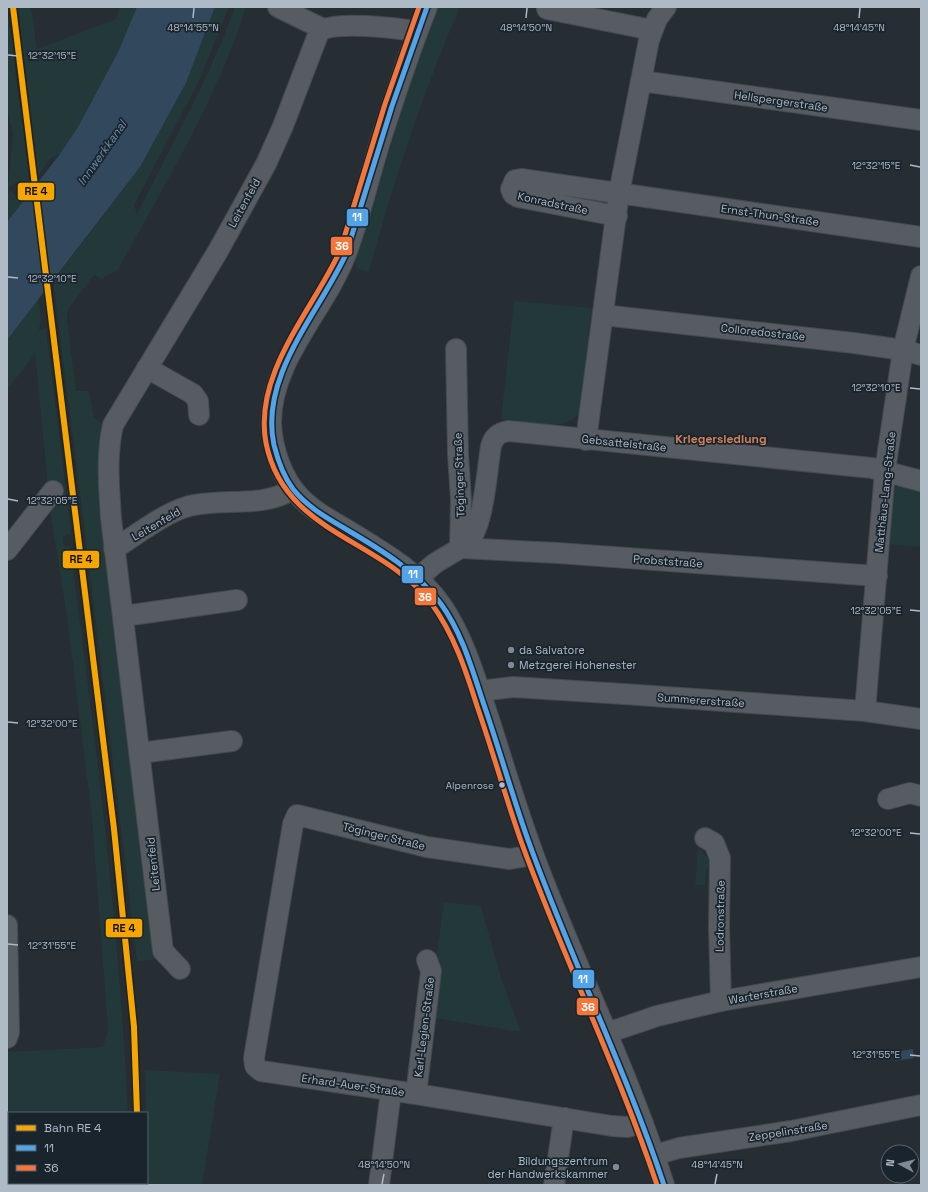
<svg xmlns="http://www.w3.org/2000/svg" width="928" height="1192" font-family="'Space Grotesk',sans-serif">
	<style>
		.green { fill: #233839 }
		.water { fill: #32485d }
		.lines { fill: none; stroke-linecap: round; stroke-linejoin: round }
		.minor-casing { stroke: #44494e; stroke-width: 22 }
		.minor { stroke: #565c62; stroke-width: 20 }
		.bus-1-casing { stroke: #19242d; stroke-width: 8 }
		.bus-2-casing { stroke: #19242d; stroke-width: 8 }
		.bus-1 { stroke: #53a3e8; stroke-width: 5 }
		.bus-2 { stroke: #f5763a; stroke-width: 5 }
		.rail-1-casing { stroke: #19242d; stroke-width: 9 }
		.rail-1 { stroke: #f7a600; stroke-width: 6 }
		.ticks { fill: none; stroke: #aebac6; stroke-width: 1.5 }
		.poi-dot { fill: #7e8993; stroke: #19242d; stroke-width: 1.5 }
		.bus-dot { fill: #aebac6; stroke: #19242d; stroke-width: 1.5 }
		.labels { text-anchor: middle; stroke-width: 3.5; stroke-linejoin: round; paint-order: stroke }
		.bus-label { font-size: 10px; fill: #aebac6; stroke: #19242d; text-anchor: end }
		.street-label { font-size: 11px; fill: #aebac6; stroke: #19242d }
		.poi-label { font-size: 11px; fill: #aebac6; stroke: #19242d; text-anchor: start }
		.water-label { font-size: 12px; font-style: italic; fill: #6e8eaa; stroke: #19242d }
		.neighbourhood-label { font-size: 12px; font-weight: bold; fill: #d58159; stroke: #19242d }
		.ticks-label { font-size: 10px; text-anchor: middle; fill: #aebac6; stroke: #19242d; stroke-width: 3.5; stroke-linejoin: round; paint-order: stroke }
		.line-badge { stroke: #19242d; stroke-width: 1.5 }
		.badge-label { font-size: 11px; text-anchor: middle; font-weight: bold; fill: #fff }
		.pale-badge-label { font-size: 11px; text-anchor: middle; font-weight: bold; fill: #111 }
	</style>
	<rect width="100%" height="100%" fill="#262d33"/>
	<g class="green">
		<path d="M7 7 30 185 28 186 18 181 8 188 13 133 7 109Z"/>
		<path d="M18 7H31L37 49 116 19 120 7H137L118 52 78 127 60 154 51 158 38 176Z"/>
		<path d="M215 7H229L200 79 134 205 137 214 197 96 223 39 235 7H246C217 100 164 185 118 270L101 279 94 275 68 309 67 320 76 391H89L94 418 104 425 155 959 137 962 88 557 53 281 140 167 186 83Z"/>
		<path d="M437 7H460C423 92 393 183 369 272L357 269 354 259 361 245 413 73Z"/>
		<path d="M11 190 21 204 7 222V195Z"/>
		<path d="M38 299 41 319 39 330 46 328 71 533 63 537 64 546H70C95 734 119 923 128 1113H9V1183H130V1185H7V1052L103 1047 108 1029 92 818 67 617 51 516 35 354 7 390V340Z"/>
		<path d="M514 301 592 308 579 413C562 435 525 421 501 419Z"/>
		<path d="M900 485 921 489V547L886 544 892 495 894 488Z"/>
		<path d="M698 848 715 865V867H707L705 885H695Z"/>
		<path d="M444 902 481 906 501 978 521 1032 428 1017Z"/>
		<path d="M145 1070 220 1074 202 1185H148Z"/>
	</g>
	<g class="water">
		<path d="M137 7H215L186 83 140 167 7 340V222L60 154 78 127 118 52Z"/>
		<path d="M913 1049 914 1058 895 1061 894 1052Z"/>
	</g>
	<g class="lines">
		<defs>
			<g id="minor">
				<path d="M278 7 323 29"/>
				<path d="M427 7C410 50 395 95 381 139 369 177 360 217 346 254 324 311 271 360 271 423 272 448 282 479 300 497 313 511 332 521 349 531 383 552 419 572 442 606 463 637 474 674 486 710 502 759 516 808 534 856 575 967 629 1072 664 1185"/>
				<path d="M547 9 652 30"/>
				<path d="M641 81 921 120"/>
				<path d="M617 216 518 197 513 194 511 189 515 180 521 179 921 237"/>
				<path d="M603 315 854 343 903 350 921 355"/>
				<path d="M456 349 458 454 461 500 460 548"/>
				<path d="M147 368 193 394 198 401 199 415"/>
				<path d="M586 440 619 193 649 40 657 19 666 7"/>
				<path d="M460 548 558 553 877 576"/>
				<path d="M114 549C135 536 163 514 186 507 220 497 263 509 293 489"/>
				<path d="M7 550 53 491"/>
				<path d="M419 580C432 560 450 557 467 543 484 529 487 468 491 446 494 436 499 433 508 431L872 468 921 481"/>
				<path d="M124 616 237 600"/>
				<path d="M480 691 513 687 624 694 865 711 921 719"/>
				<path d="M865 711 885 471 903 350 921 276"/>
				<path d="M140 753 232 741"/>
				<path d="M888 799 910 793 921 796"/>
				<path d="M705 838 714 843 720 858 719 927 721 1001"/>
				<path d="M533 855 510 859 427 847 297 815 293 824 254 1058 255 1066 261 1071 416 1094 612 1126 627 1127 643 1123"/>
				<path d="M7 925 9 1032 7 1038"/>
				<path d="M180 969 163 951 111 518C109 487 106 456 113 425L218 251 266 164 283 126 319 32C332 20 399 28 417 32"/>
				<path d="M607 1033 657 1016 721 1001 921 967"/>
				<path d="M416 1094 431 971 427 960"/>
				<path d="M655 1155 679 1148 791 1131 921 1105"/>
				<path d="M379 1185 391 1091"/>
				<path d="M554 1185 564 1118"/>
			</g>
		</defs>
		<use href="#minor" class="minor-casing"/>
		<use href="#minor" class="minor"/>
		<defs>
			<path id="bus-1" d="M427 7 392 106 346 254C319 313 259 376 274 445 278 461 284 477 293 489 308 508 329 519 349 531 383 551 417 572 441 604 462 633 472 669 483 702 499 748 512 795 528 840 570 957 625 1068 664 1185"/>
			<path id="bus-2" d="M419 7 385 104 340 251C312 311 253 374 266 443 284 534 381 538 431 603 454 634 466 671 477 706 493 752 506 799 522 844 564 959 618 1069 657 1185"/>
		</defs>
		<use href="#bus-1" class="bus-1-casing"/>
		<use href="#bus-2" class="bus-2-casing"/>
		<use href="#bus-1" class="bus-1"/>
		<use href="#bus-2" class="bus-2"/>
		<defs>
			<path id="rail-1" d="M13 7 114 829 134 1027 137 1113"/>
		</defs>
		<use href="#rail-1" class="rail-1-casing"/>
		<use href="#rail-1" class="rail-1"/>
	</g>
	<path class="ticks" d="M193 18 194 8M526 18 527 8M859 18 860 8M8 55 18 56M910 165 920 167M8 277 18 278M910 388 920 389M8 499 18 501M910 610 920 611M8 722 18 723M910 833 920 834M8 944 18 945M910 1055 920 1056M382 1184 384 1174M715 1184 717 1174"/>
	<g class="poi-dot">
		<circle cx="511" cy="650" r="4"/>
		<circle cx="511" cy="665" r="4"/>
		<circle cx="616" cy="1167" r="4"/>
	</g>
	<circle class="bus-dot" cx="502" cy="785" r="3.5"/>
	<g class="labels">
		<g class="bus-label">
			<text x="494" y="789">Alpenrose</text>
		</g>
		<g class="street-label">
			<text transform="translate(781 101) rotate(8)" y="4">Hellspergerstraße</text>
			<text transform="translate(244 203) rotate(-61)" y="4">Leitenfeld</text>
			<text transform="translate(553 203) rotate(12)" y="4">Konradstraße</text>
			<text transform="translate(770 215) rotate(8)" y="4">Ernst-Thun-Straße</text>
			<text transform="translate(763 332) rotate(6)" y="4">Colloredostraße</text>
			<text transform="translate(624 443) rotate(6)" y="4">Gebsattelstraße</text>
			<text transform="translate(459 475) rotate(-92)" y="4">Töginger Straße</text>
			<text transform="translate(885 492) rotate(-84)" y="4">Matthäus-Lang-Straße</text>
			<text transform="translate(156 524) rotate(-30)" y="4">Leitenfeld</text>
			<text transform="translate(668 561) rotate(4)" y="4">Probststraße</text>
			<text transform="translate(701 700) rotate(4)" y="4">Summererstraße</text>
			<text transform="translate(384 836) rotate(14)" y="4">Töginger Straße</text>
			<text transform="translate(153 864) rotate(-96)" y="4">Leitenfeld</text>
			<text transform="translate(720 916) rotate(-89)" y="4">Lodronstraße</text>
			<text transform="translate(763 994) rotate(-10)" y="4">Warterstraße</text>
			<text transform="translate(424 1027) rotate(-83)" y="4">Karl-Legien-Straße</text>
			<text transform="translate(353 1085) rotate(8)" y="4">Erhard-Auer-Straße</text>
			<text transform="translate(788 1131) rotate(-9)" y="4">Zeppelinstraße</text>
		</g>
		<g class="poi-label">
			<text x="519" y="654">da Salvatore</text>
			<text x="519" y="669">Metzgerei Hohenester</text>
			<text x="608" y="1165" text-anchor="end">Bildungszentrum<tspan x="608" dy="13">der Handwerkskammer</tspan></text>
		</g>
		<g class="water-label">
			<text transform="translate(102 153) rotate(-55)" y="4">Innwerkkanal</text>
		</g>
		<g class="neighbourhood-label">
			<text x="721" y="443">Kriegersiedlung</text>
		</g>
	</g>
	<g class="ticks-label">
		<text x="193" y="31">48°14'55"N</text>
		<text x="526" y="31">48°14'50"N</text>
		<text x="859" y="31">48°14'45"N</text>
		<text x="52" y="59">12°32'15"E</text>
		<text x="876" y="169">12°32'15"E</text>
		<text x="52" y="282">12°32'10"E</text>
		<text x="876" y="391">12°32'10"E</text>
		<text x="52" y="504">12°32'05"E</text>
		<text x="876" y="614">12°32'05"E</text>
		<text x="52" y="727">12°32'00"E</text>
		<text x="876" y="836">12°32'00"E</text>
		<text x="52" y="949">12°31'55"E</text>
		<text x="876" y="1058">12°31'55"E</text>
		<text x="384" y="1168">48°14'50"N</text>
		<text x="717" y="1168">48°14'45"N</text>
	</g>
	<g class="line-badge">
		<rect x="17" y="182" width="38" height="19" rx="4" fill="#f7a600"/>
		<rect x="346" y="208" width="23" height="19" rx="4" fill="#53a3e8"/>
		<rect x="330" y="236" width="23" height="20" rx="4" fill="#f5763a"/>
		<rect x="62" y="550" width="38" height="19" rx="4" fill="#f7a600"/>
		<rect x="401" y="565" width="23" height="19" rx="4" fill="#53a3e8"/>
		<rect x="414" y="587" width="23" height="19" rx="4" fill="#f5763a"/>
		<rect x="105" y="918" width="38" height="20" rx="4" fill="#f7a600"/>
		<rect x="572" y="969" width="23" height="20" rx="4" fill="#53a3e8"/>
		<rect x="576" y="997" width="23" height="19" rx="4" fill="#f5763a"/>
	</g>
	<g class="badge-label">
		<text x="357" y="221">11</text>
		<text x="342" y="250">36</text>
		<text x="413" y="578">11</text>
		<text x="425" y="601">36</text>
		<text x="583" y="983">11</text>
		<text x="588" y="1011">36</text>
	</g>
	<g class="pale-badge-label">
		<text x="36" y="195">RE 4</text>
		<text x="81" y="563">RE 4</text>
		<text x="124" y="932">RE 4</text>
	</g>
	<rect width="928" height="1192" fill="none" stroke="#aebac6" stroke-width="16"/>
	<rect x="8" y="1112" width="140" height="72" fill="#19242d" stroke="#55606a"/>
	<rect x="16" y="1125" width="20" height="6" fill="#f7a600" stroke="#55606a"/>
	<text x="44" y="1132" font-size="12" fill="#aebac6">Bahn RE 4</text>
	<rect x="16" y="1145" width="20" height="6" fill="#53a3e8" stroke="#55606a"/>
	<text x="44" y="1152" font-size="12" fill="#aebac6">11</text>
	<rect x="16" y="1165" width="20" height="6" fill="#f5763a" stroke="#55606a"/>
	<text x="44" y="1172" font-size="12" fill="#aebac6">36</text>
	<g transform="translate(900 1164) rotate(277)"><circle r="19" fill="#19242d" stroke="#55606a"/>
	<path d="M0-3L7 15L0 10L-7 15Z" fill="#7e8993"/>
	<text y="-6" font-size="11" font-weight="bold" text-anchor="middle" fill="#aebac6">N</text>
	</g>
</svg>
